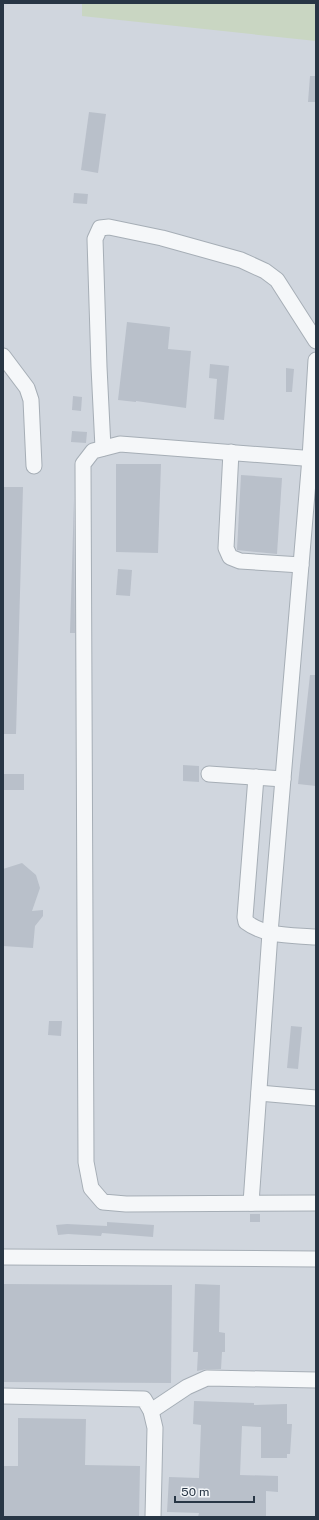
<svg xmlns="http://www.w3.org/2000/svg" width="319" height="1520" font-family="'Public Sans',sans-serif">
	<style>
		.built { fill: #d0d6de }
		.green { fill: #c9d6c2 }
		.building { fill: #b9c0ca }
		.lines { fill: none; stroke-linecap: round; stroke-linejoin: round }
		.minor-casing { stroke: #a6aeb6; stroke-width: 17 }
		.minor { stroke: #f5f7f9; stroke-width: 15 }
	</style>
	<rect width="100%" height="100%" fill="#e2e7eb"/>
	<rect class="built" x="3" y="3" width="313" height="1514"/>
	<path class="green" d="M82 3H316V41L82 16Z"/>
	<g class="building">
		<path d="M310 76H316V102H308Z"/>
		<path d="M89 112 106 114 98 173 81 170Z"/>
		<path d="M74 193 88 194 87 204 73 203Z"/>
		<path d="M127 322 170 327 168 349 191 351 186 408 136 401V402L118 400Z"/>
		<path d="M210 364 229 366 224 420 214 419 217 379 209 378Z"/>
		<path d="M286 368 294 369 292 392H286Z"/>
		<path d="M73 396 82 397 81 411 72 410Z"/>
		<path d="M72 431 87 432 86 443 71 442Z"/>
		<path d="M116 464H161L158 553 116 552Z"/>
		<path d="M241 475 282 478 277 554 237 550Z"/>
		<path d="M3 487H23L16 734H3Z"/>
		<path d="M74 499 75 633H70Z"/>
		<path d="M118 569 132 570 130 596 116 595Z"/>
		<path d="M310 675H316V786L298 784Z"/>
		<path d="M183 765 199 766V782L183 781Z"/>
		<rect x="3" y="774" width="21" height="16"/>
		<path d="M22 863 36 875 40 888 32 911 43 910V916L35 926 33 948 3 946V869Z"/>
		<path d="M49 1021H62L61 1036 48 1035Z"/>
		<path d="M291 1026 302 1027 298 1069 287 1068Z"/>
		<rect x="250" y="1214" width="10" height="8"/>
		<path d="M107 1222 154 1225 153 1237 102 1233 101 1236 68 1234 58 1235 56 1225 67 1224 107 1226Z"/>
		<path d="M3 1284 172 1285 171 1383 3 1382Z"/>
		<path d="M195 1284 220 1285 219 1332 225 1333V1352H222L221 1369H207L197 1371 198 1352H193Z"/>
		<path d="M194 1401 254 1403V1405L287 1404V1424H292L290 1454H287V1458H261V1427L242 1426 240 1475 278 1476V1492L266 1491V1517H198L199 1513 167 1512 169 1477 199 1478 201 1425 193 1424Z"/>
		<path d="M18 1418 86 1419 85 1465 140 1466 139 1517H3V1466H18Z"/>
	</g>
	<g class="lines">
		<defs>
			<g id="minor">
				<path d="M3 356 27 388 31 400 34 466"/>
				<path d="M103 448 99 367 95 239 100 228 109 227 162 238 241 260 265 271 277 280 316 341"/>
				<path d="M231 452 226 548 230 557 240 561 301 565"/>
				<path d="M316 459 120 444 93 451 83 464 86 1162 91 1188 103 1202 126 1204 316 1203"/>
				<path d="M209 774 283 779"/>
				<path d="M256 777 245 917 246 922C266 937 292 935 316 937"/>
				<path d="M259 1093 316 1098"/>
				<path d="M251 1203 270 933 310 458 316 360"/>
				<path d="M3 1257 316 1259"/>
				<path d="M3 1396 144 1399 151 1411 155 1428 153 1517"/>
				<path d="M151 1411 187 1387 207 1378 316 1380"/>
			</g>
		</defs>
		<use href="#minor" class="minor-casing"/>
		<use href="#minor" class="minor"/>
	</g>
	<rect width="319" height="1520" fill="none" stroke="#283645" stroke-width="8"/>
	<path d="M175 1496v6h79v-6" fill="none" stroke="#283645" stroke-width="2"/>
	<text x="181" y="1496" font-size="12" fill="#283645" stroke="#f2f5f8" stroke-width="3" paint-order="stroke">50 m</text>
</svg>
